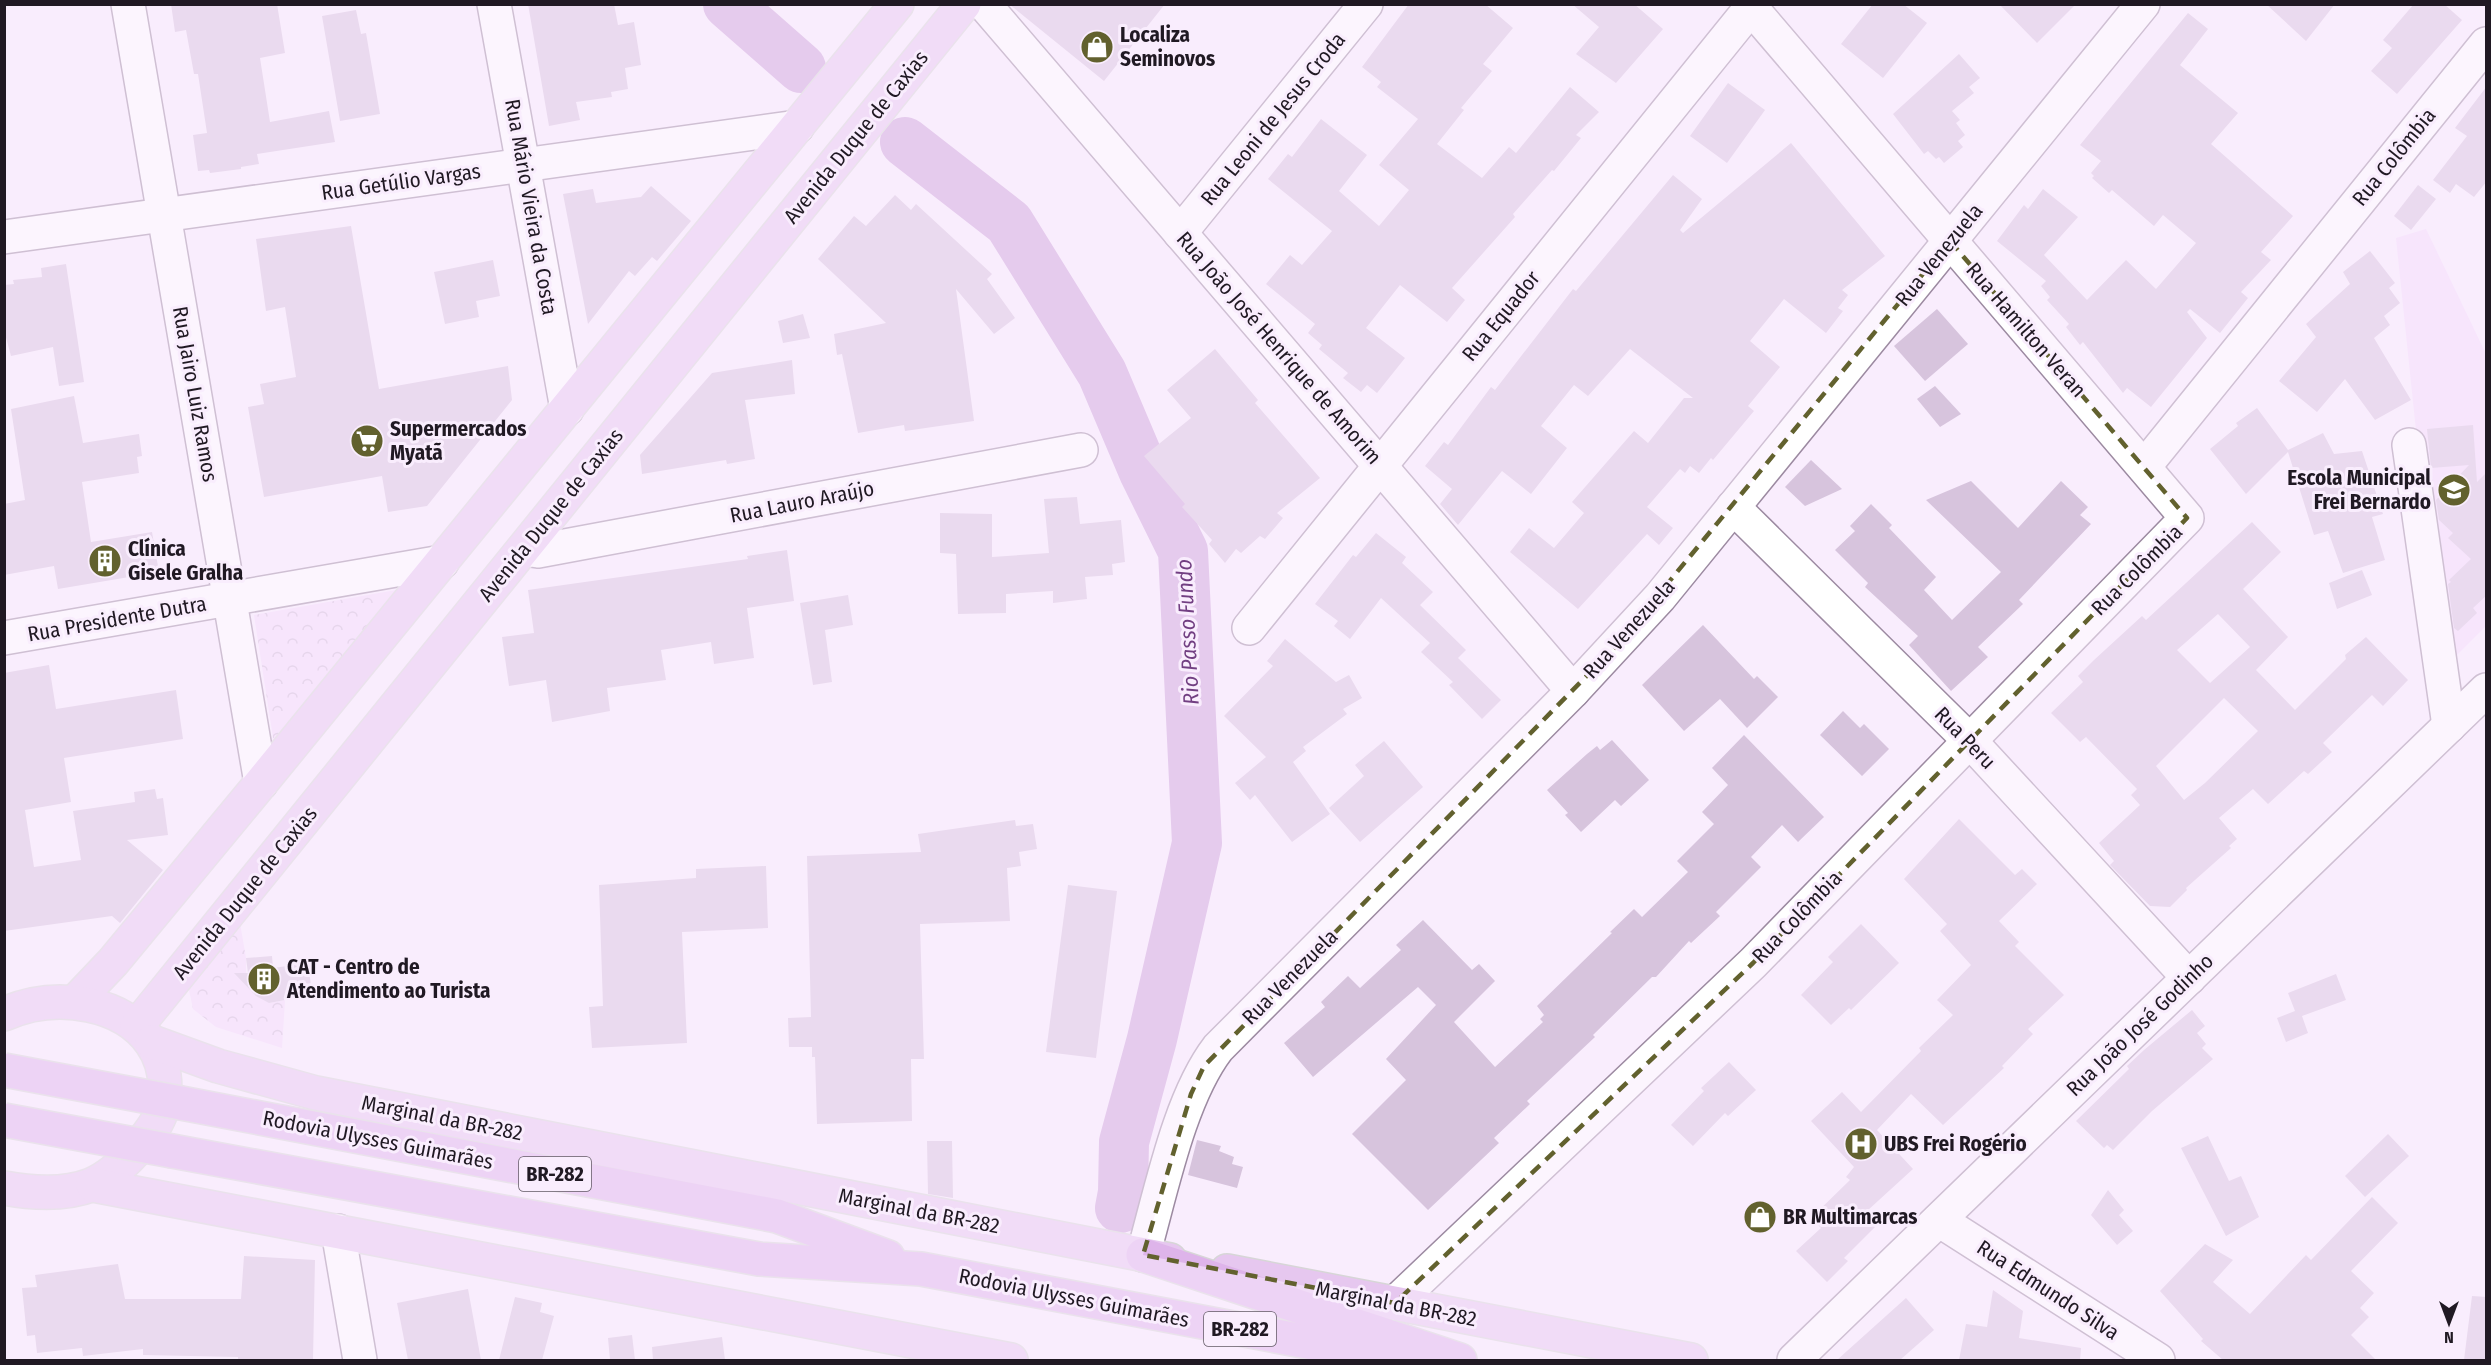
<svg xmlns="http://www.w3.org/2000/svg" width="2491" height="1365" font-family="'Fira Sans Condensed',sans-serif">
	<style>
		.built { fill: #f3dbfb }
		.park { fill: url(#park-crowns) }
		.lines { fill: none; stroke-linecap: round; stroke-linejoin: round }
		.river { stroke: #cca2d9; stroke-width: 50 }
		.building { fill: #d7c4dd; fill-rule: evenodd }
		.minor-casing { stroke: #9c8aa1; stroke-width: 36 }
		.tertiary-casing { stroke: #9c8aa1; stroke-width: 36 }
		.primary-casing { stroke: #d7d6d7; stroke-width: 36 }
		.trunk-casing { stroke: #d7d6d7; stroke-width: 36 }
		.minor { stroke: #fff; stroke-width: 33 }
		.tertiary { stroke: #fff; stroke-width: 33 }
		.primary { stroke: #e6c7ef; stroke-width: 33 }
		.trunk { stroke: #deb4ea; stroke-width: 33 }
		.trunk-bridge-casing { stroke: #d7d6d7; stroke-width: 36; stroke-linecap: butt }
		.trunk-bridge { stroke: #deb4ea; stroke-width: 33 }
		.marked { fill: none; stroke: #62612e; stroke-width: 4.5; stroke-dasharray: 12 8; stroke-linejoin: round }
		.labels { text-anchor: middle; stroke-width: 6; stroke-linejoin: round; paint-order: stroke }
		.shield { fill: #f9edfd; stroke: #615964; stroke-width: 1.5 }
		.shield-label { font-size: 20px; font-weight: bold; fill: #201923 }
		.poi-label { font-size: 21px; font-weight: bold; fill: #201923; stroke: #f9edfd; text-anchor: start }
		.street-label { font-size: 21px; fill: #201923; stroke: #f9edfd }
		.water-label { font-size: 22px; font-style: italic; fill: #723f82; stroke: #f9edfd }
	</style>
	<defs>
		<pattern id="park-crowns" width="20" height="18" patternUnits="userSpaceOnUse" patternTransform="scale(1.5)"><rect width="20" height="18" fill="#f3dbfb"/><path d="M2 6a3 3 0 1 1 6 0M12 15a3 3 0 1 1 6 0" fill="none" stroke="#d0bbd7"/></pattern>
	</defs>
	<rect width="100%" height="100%" fill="#f9edfd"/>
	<path class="built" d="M2426 229 2486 354V626L2441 671 2396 238Z"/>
	<g class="park">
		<path d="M396 590 274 744 254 615Z"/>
		<path d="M240 923 246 958V973L269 1003 285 1000 282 1048 216 1027 193 1009 188 985 204 959 219 952Z"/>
	</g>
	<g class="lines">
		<g class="river">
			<path d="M728 4 801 68"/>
			<path d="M905 142 1009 223 1102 373 1144 472 1183 551 1197 843 1152 1039 1124 1142 1123 1192 1120 1208"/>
		</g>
	</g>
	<g class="building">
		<path d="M171 4H277L285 53 260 58 270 122 329 111 335 142 257 154 259 164 241 167V169L210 173 209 170 198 171 193 135 207 133 198 74H194L186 30 175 32Z"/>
		<path d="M528 4H614L618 25 634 22 641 65 625 68 628 89 611 92 612 97 576 102 580 120 549 126Z"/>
		<path d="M1009 4H1165L1104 81Z"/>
		<path d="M1409 4H1485L1513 28 1483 64 1492 71 1461 108 1464 110 1437 144 1482 178 1509 147 1516 153 1570 87 1599 112 1576 135 1581 138 1554 171 1552 170 1513 214 1515 217 1452 288 1465 300 1447 322 1400 285 1366 328 1405 358 1377 393 1367 385 1361 392 1343 378 1348 373 1319 349 1322 345 1308 333 1315 324 1266 284 1290 255 1302 265 1332 231 1268 179 1288 154 1292 157 1321 119 1367 155 1339 191 1379 226 1409 190 1379 165 1418 119 1377 87 1381 82 1362 67Z"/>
		<path d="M1572 4H1634L1663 29 1616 83 1576 54 1599 27Z"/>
		<path d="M1873 4H1903L1927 23 1883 78 1841 44Z"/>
		<path d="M1999 4H2076L2037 43Z"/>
		<path d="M2266 4H2335L2306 41Z"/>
		<path d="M2414 4H2444L2462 20 2397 94 2371 71 2392 48 2383 40Z"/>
		<path d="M356 10 361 34 366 33 380 114 340 121 322 16Z"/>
		<path d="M2188 13 2208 29 2180 65 2238 113 2211 144 2293 216 2261 252 2271 260 2241 292 2248 298 2220 333 2190 309 2187 312 2207 338 2151 407 2127 388 2123 393 2083 342 2080 345 2066 327 2069 324 2047 300 2050 297 2041 286 2046 281 1997 241 2024 205 2028 209 2043 189 2078 217 2044 255 2087 300 2126 260 2156 289 2196 243 2163 215 2154 226 2112 190 2109 193 2092 178 2094 176 2091 173 2101 161 2080 145Z"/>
		<path d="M1959 54 1980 78 1969 87 1974 93 1952 111 1960 120 1956 123 1965 135 1958 141 1963 147 1944 163 1939 157 1936 159 1928 151 1924 154 1893 114Z"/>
		<path d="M1728 83 1765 110 1727 163 1690 136Z"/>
		<path d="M2487 86V181L2474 197 2456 184 2450 193 2433 180 2467 136 2455 128Z"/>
		<path d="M1791 143 1885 256 1842 290 1848 295 1838 308 1843 311 1826 333 1784 299 1750 341 1780 367 1748 406 1754 411 1713 460 1711 458 1699 473 1690 466 1685 473 1680 469 1647 507 1673 528 1659 545 1647 534 1578 609 1510 552 1529 528 1554 548 1584 513 1572 502 1634 431 1648 443 1684 398H1693L1630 349 1588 396 1574 385 1541 426 1567 448 1531 494 1502 471 1458 525 1440 504 1452 489 1425 466 1444 442 1448 445 1491 387 1495 390 1573 289 1576 291 1673 175 1702 199 1680 230 1683 233Z"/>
		<path d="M2418 185 2436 199 2411 230 2394 216Z"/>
		<path d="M651 186 691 221 657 261 652 257 635 276 629 271 588 324 563 194 593 189 596 203 641 197Z"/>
		<path d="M895 195 911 210 916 204 992 274 987 279 1015 318 994 334 956 289 974 421 905 431 904 425 858 433 842 354 837 355 834 334 886 323 818 259 854 216 866 226Z"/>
		<path d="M351 226 379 389 508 366 512 400 427 506 388 512 382 476 264 497 248 407 264 404 260 384 296 377 285 307 266 311 256 239Z"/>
		<path d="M2370 251 2395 283 2389 288 2400 303 2384 316 2390 325 2374 338 2411 400 2375 420 2345 379 2317 412 2279 381 2316 337 2306 324 2350 284 2343 272Z"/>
		<path d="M493 260 500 296 476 301 479 317 445 324 434 272Z"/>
		<path d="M66 264 84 382 59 386 53 347 11 356 4 330V285L14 284 13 280 42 277 41 268Z"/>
		<path d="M1937 309 1968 344 1925 381 1894 346Z"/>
		<path d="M803 314 810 338 783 343 778 321Z"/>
		<path d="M1215 349 1258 400 1255 403 1320 478 1277 513 1283 518 1265 539 1260 536 1241 553 1236 549 1225 563 1209 544 1212 540 1182 507 1185 504 1144 456 1191 418 1167 390Z"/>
		<path d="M792 360 795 394 745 400 755 459 727 464 726 460 642 474 640 455 712 373Z"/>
		<path d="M1935 386 1961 414 1940 427 1917 399Z"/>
		<path d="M74 396 83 443 139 434 142 456 137 457 139 473 82 482 91 542 152 532 159 572 58 589 54 566 4 575V504L25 500 11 409Z"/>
		<path d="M2257 408 2288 450 2323 433 2334 454 2362 451 2383 514 2372 517 2385 560 2343 573 2328 531 2314 535 2288 452 2246 494 2210 449 2238 426 2236 423Z"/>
		<path d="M2473 425 2477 482 2487 472V595L2473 608 2477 613 2458 631 2454 628 2448 584 2451 582 2449 580 2471 559 2448 538 2453 533 2439 520 2436 500 2469 465 2431 468 2427 429Z"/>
		<path d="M1811 460 1842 489 1805 506 1785 487Z"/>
		<path d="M1971 481 2018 528 2061 481 2088 507 2080 515 2091 524 2019 600 2023 604 1978 647 1988 657 1951 691 1909 645 1918 636 1865 587 1868 583 1835 550 1855 531 1850 526 1871 504 1892 525 1889 528 1936 577 1924 590 1952 620 2001 572 1926 500Z"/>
		<path d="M1077 497 1080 524 1121 520 1125 562 1112 564 1113 575 1085 577 1087 599 1053 603V591L1006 594V613L958 614 956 554 940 553V513L992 514V557L1049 553 1044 499Z"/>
		<path d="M2252 522 2281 552 2243 589 2288 637 2256 670 2295 710 2346 659 2345 655 2366 637 2408 680 2383 706 2372 695 2323 743 2332 752 2308 774 2304 771 2268 804 2253 789 2219 818 2237 839 2229 846 2231 848 2186 888 2187 890 2170 907 2150 906 2110 865 2114 861 2099 843 2140 805 2131 795 2137 789 2086 737 2080 742 2051 713 2083 682 2078 676 2094 660 2142 616 2146 620ZM2218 614 2250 647 2210 683 2177 650ZM2224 698 2258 731 2205 783 2184 800 2156 766Z"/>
		<path d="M1376 533 1406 557 1402 563 1433 592 1420 605 1466 650 1458 658 1501 700 1482 719 1449 685 1453 682 1421 652 1430 643 1381 598 1350 639 1334 626 1338 621 1315 604 1353 555 1356 557Z"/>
		<path d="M787 550 794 601 747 608 754 658 714 664 711 642 661 650 666 680 607 688 610 711 552 722 546 680 509 686 502 637 534 633 528 590 748 559 747 556Z"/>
		<path d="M2362 570 2372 595 2337 609 2329 583Z"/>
		<path d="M848 595 853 625 825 630 832 682 813 685 800 603Z"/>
		<path d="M1703 625 1754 679 1757 676 1778 697 1747 728 1720 699 1684 731 1642 685Z"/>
		<path d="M1285 639 1336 682 1349 675 1362 698 1343 709 1347 714 1303 747 1306 751 1293 762 1330 814 1292 842 1255 795 1250 800 1235 783 1266 757 1224 716 1273 666 1267 661Z"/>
		<path d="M49 665 56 709 176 690 183 739 64 758 71 802 25 810 34 867 81 860 73 811 135 802 134 792 155 789 157 799 163 798 168 835 127 840 163 870 120 923 112 916 4 931V673Z"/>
		<path d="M1843 711 1860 728 1864 724 1889 749 1862 776 1820 735Z"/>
		<path d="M1744 735 1824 817 1798 842 1782 825 1751 857 1761 867 1716 912 1720 916 1691 943 1689 941 1656 977H1652L1593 1035 1595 1037 1527 1101 1530 1104 1494 1138 1499 1143 1428 1210 1352 1134 1406 1080 1386 1059 1436 1005 1418 987 1313 1077 1284 1043 1325 1007 1321 1002 1348 976 1360 988 1401 950 1396 945 1423 920 1472 970 1479 964 1495 981 1454 1022 1495 1067 1543 1022 1540 1019 1544 1015 1537 1006 1612 933 1610 932 1634 909 1642 917 1688 872 1677 861 1714 824 1702 812 1728 785 1712 768Z"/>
		<path d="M1612 740 1649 780 1621 806 1615 800 1581 832 1565 815 1568 813 1547 790 1587 754 1597 746 1600 750Z"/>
		<path d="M1384 741 1423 787 1360 842 1329 808 1364 776 1355 765Z"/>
		<path d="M1959 819 2015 875 2022 869 2037 884 1999 921 2019 942 2015 946 2064 995 2028 1029 2033 1034 2002 1066 2004 1068 1943 1125 1911 1094 1877 1130 1913 1169 1867 1211 1879 1223 1844 1258 1848 1261 1827 1282 1796 1251 1821 1228 1811 1218 1850 1180 1846 1177 1854 1167 1811 1121 1842 1092 1861 1112 1921 1051 1919 1048 1953 1015 1937 1000 1971 965 1940 931 1947 924 1904 879Z"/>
		<path d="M1015 820 1016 826 1033 824 1037 849 1019 852 1021 866 1007 868 1010 921 920 924 924 1059H911L912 1121 817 1124 815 1057H812V1047H789L788 1018 811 1017 807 856 921 852 918 834Z"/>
		<path d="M766 866 768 928 682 932 687 1043 592 1048 589 1007 603 1006 599 885 696 878V869Z"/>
		<path d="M1068 885 1117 891 1096 1058 1046 1052Z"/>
		<path d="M1861 924 1899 963 1851 1010 1849 1008 1831 1025 1801 995 1833 962 1828 957Z"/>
		<path d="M272 956 273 968 308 963 312 993 285 997V1000L269 1003 256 996 234 973H248L246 958Z"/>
		<path d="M2336 974 2346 1000 2302 1016 2308 1033 2286 1042 2277 1018 2295 1011 2288 993Z"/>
		<path d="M2192 1010 2205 1026 2197 1033 2206 1044 2202 1048 2213 1059 2152 1111 2113 1150 2107 1145 2104 1148 2076 1121 2129 1069 2127 1066 2144 1050Z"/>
		<path d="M1729 1062 1756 1090 1728 1116 1725 1113 1693 1146 1671 1125 1704 1091 1701 1088Z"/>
		<path d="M2388 1134 2409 1156 2365 1197 2345 1176Z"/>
		<path d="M2208 1136 2229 1181 2241 1176 2259 1217 2226 1236 2181 1148Z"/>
		<path d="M1197 1140 1221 1146 1219 1151 1234 1157 1232 1164 1243 1167 1237 1188 1188 1175Z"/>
		<path d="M927 1141H952L953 1198 928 1194Z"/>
		<path d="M2108 1190 2124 1210 2119 1215 2133 1231 2117 1245 2091 1215Z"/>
		<path d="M2372 1197 2398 1223 2351 1271 2374 1293 2360 1308 2369 1317 2351 1335 2376 1360H2223L2201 1341 2203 1339 2160 1291 2205 1244 2233 1260 2213 1282 2250 1314 2306 1255 2311 1260Z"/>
		<path d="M244 1256 315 1260 313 1360H238V1357L143 1355V1349L83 1356 82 1348 37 1353 35 1335 27 1336 22 1288 37 1287 35 1275 118 1264 125 1299H241Z"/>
		<path d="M468 1289 481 1360H408L397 1303Z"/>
		<path d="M1993 1290 2023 1311 2019 1338 2081 1348 2080 1360H1959L1966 1324 1987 1327Z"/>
		<path d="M2472 1296 2487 1297V1360H2464Z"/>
		<path d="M515 1297 542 1303 540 1312 554 1316 542 1360H499Z"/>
		<path d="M1906 1298 1934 1330 1900 1360H1837Z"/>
		<path d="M632 1335 635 1360H610L608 1338Z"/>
		<path d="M722 1337 725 1360H653L652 1347Z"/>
	</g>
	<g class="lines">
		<defs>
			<g id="minor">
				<path d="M494 4 567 409"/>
				<path d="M984 4 1573 691"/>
				<path d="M1180 233 1366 4"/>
				<path d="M2409 445 2449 726"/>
				<path d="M2144 467 2486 44"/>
				<path d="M1733 507 1969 740 2189 978"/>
				<path d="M524 549 538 551 1081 450"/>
				<path d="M1249 628 1754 4"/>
				<path d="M4 638 442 562"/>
				<path d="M1939 1220 2158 1360"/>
				<path d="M338 1231 360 1360"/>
				<path d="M1143 1255C1161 1192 1179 1099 1218 1048L1573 691 1660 597 2143 4"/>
				<path d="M1395 1303 1753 963 2187 518 1748 4"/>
			</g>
			<g id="tertiary">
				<path d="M128 4 261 783"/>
				<path d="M4 237 797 127"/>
				<path d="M1794 1360 2486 690"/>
			</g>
			<g id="primary">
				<path d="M75 1002 113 962 261 783 897 4"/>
				<path d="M4 1014C31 1002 60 999 89 1005 143 1016 178 1059 160 1115 155 1128 143 1141 134 1152 123 1164 106 1179 91 1185 65 1195 31 1193 4 1188"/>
				<path d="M137 1026 964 4"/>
				<path d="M152 1042 218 1066 316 1093 1170 1260"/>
				<path d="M93 1185 1011 1360"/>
				<path d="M1227 1271 1691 1360"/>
			</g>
			<g id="trunk">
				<path d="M181 1103 777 1216 888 1257"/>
				<path d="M172 1151 759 1259 921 1269 1403 1360"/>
				<path d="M1143 1255 1460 1360"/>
			</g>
		</defs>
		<use href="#minor" class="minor-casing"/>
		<use href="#tertiary" class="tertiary-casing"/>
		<use href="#primary" class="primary-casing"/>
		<use href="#trunk" class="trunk-casing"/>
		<use href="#minor" class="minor"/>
		<use href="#tertiary" class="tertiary"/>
		<use href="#primary" class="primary"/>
		<use href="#trunk" class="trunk"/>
		<defs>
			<g id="trunk-bridge">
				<path d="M4 1070 181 1103"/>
				<path d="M4 1120 172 1151"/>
			</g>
		</defs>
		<use href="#trunk-bridge" class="trunk-bridge-casing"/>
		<use href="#trunk-bridge" class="trunk-bridge"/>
	</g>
	<path d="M0 0H2491V1365H0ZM1950 241 2187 518 1753 963 1395 1303 1143 1255 1191 1094 1204 1066 1616 646Z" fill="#f9edfd" fill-opacity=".55" fill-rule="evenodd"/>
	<path class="marked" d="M1950 241 2187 518 1753 963 1395 1303 1143 1255 1191 1094 1204 1066 1616 646Z"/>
	<defs>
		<symbol id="shop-disc" viewBox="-11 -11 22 22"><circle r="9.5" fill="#62612e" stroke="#f9edfd"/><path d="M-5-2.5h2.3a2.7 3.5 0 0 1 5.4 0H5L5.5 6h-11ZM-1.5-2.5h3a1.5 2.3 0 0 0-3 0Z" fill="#fff"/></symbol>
		<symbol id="supermarket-disc" viewBox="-11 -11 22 22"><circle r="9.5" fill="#62612e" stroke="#f9edfd"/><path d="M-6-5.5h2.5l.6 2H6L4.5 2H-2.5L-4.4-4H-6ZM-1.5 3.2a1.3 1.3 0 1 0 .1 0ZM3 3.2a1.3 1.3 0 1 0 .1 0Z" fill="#fff"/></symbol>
		<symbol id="school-disc" viewBox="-11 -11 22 22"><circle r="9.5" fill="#62612e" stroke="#f9edfd"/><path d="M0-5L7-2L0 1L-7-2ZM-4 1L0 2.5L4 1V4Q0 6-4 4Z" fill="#fff"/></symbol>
		<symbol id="building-disc" viewBox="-11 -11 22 22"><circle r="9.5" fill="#62612e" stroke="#f9edfd"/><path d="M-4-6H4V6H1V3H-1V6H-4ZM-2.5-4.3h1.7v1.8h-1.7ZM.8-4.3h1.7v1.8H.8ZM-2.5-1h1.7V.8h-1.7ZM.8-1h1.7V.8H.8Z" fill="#fff"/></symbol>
		<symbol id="hospital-disc" viewBox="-11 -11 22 22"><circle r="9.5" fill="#62612e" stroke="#f9edfd"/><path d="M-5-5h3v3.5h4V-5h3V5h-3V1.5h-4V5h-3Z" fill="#fff"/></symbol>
	</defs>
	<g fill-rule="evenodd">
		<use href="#shop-disc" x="1078" y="28" width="38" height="38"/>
		<use href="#supermarket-disc" x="348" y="422" width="38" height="38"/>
		<use href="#school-disc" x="2435" y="471" width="38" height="38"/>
		<use href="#building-disc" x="86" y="542" width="38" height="38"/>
		<use href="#building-disc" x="245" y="960" width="38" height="38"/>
		<use href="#hospital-disc" x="1842" y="1125" width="38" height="38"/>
		<use href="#shop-disc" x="1741" y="1198" width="38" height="38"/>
	</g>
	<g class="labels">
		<g class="shield">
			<rect x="519" y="1157" width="72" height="34" rx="4.5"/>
			<rect x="1204" y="1312" width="72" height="34" rx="4.5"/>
		</g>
		<g class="shield-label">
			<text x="555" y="1181">BR-282</text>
			<text x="1240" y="1336">BR-282</text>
		</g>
		<g class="poi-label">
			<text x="1120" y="42">Localiza<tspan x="1120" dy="24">Seminovos</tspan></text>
			<text x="390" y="436">Supermercados<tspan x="390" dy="24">Myatã</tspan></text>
			<text x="2431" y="485" text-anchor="end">Escola Municipal<tspan x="2431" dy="24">Frei Bernardo</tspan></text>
			<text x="128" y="556">Clínica<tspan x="128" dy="24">Gisele Gralha</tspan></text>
			<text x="287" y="974">CAT - Centro de<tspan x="287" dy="24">Atendimento ao Turista</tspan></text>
			<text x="1884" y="1151">UBS Frei Rogério</text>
			<text x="1783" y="1224">BR Multimarcas</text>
		</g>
		<g class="street-label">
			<text transform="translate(1273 119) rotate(-51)" y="7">Rua Leoni de Jesus Croda</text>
			<text transform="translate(856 137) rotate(-51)" y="7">Avenida Duque de Caxias</text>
			<text transform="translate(2394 157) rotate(-51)" y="7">Rua Colômbia</text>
			<text transform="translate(401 182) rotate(-8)" y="7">Rua Getúlio Vargas</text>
			<text transform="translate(531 207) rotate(80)" y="7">Rua Mário Vieira da Costa</text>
			<text transform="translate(1939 255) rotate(-51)" y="7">Rua Venezuela</text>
			<text transform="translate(1501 316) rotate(-51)" y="7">Rua Equador</text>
			<text transform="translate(2026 330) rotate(49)" y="7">Rua Hamilton Veran</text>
			<text transform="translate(1279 348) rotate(49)" y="7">Rua João José Henrique de Amorim</text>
			<text transform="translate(195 394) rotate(80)" y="7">Rua Jairo Luiz Ramos</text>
			<text transform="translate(802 502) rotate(-11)" y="7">Rua Lauro Araújo</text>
			<text transform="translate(551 515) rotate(-51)" y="7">Avenida Duque de Caxias</text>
			<text transform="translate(2137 570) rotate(-45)" y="7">Rua Colômbia</text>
			<text transform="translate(117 619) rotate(-10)" y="7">Rua Presidente Dutra</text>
			<text transform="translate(1629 629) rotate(-48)" y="7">Rua Venezuela</text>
			<text transform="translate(1965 738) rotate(46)" y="7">Rua Peru</text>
			<text transform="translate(245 893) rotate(-51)" y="7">Avenida Duque de Caxias</text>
			<text transform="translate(1797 917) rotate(-46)" y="7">Rua Colômbia</text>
			<text transform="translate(1290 977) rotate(-45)" y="7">Rua Venezuela</text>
			<text transform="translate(2140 1025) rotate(-44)" y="7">Rua João José Godinho</text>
			<text transform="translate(442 1118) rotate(11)" y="7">Marginal da BR-282</text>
			<text transform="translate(378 1140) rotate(11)" y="7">Rodovia Ulysses Guimarães</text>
			<text transform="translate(919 1211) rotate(11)" y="7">Marginal da BR-282</text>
			<text transform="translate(2048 1290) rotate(33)" y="7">Rua Edmundo Silva</text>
			<text transform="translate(1074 1298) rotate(11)" y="7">Rodovia Ulysses Guimarães</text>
			<text transform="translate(1396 1304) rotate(11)" y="7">Marginal da BR-282</text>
		</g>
		<g class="water-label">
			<text transform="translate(1187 632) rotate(-93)" y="8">Rio Passo Fundo</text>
		</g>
	</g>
	<rect width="2491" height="1365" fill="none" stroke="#201923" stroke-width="12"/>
	<g transform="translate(2449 1323) rotate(180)" stroke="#f9edfd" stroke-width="4.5" paint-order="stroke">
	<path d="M0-4.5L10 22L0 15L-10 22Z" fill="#201923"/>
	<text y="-9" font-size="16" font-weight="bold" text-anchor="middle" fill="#201923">N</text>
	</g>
</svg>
